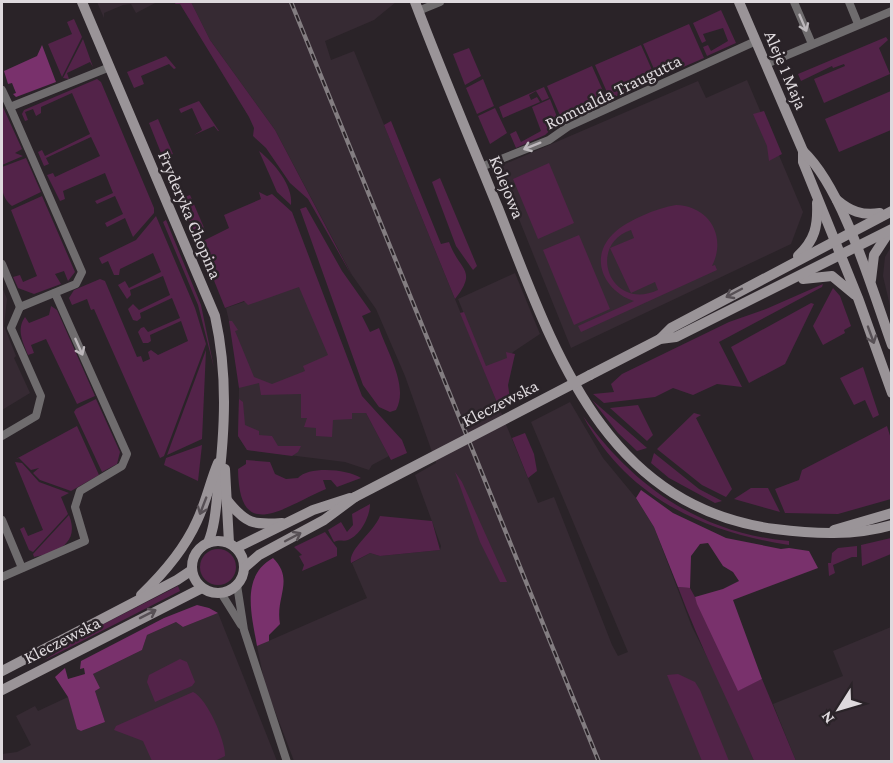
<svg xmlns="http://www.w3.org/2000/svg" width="893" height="763" font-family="'Crimson Pro',serif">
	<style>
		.built { fill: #362a33 }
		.green { fill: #532349; fill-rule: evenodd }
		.forest { fill: #79316c }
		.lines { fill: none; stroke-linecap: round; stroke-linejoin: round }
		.street { stroke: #6f6c6e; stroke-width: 8 }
		.secondary { stroke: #9a9498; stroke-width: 10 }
		.rail-casing { stroke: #837d81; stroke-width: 4.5 }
		.rail { stroke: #2a2328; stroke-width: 2; stroke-dasharray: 7; stroke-linecap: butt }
		.secondary-bridge { stroke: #9a9498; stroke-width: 10 }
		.oneway { stroke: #bdb8bc }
		.oneway2 { stroke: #575055 }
		.labels { text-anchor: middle; stroke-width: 5; stroke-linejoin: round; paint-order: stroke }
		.street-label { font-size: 18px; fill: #ded9dd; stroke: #2a2328 }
	</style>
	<rect width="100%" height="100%" fill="#2a2328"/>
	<g class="built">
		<path d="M97 2H157L136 13 131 4 123 5 104 13V18Z"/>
		<path d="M191 2H396L374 20 325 41 331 60 354 51 538 503 554 497 612 645 618 656 628 652 531 422 570 402 603 458 636 498 654 527 692 627 727 696 754 761H294L265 685 257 646 367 598 352 563 370 553 380 556 440 550 441 546 415 475 436 463 405 376 376 309 352 275 275 130 210 40Z"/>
		<path d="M747 80 803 212 791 244 571 348 498 167 698 81 706 98Z"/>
		<path d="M891 247V310L883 276 885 257Z"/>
		<path d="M515 273 540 334 513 352 494 387 458 299Z"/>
		<path d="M313 278 366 413 389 456 372 465 369 470 345 462 247 450 238 436 239 388 253 377 229 321 226 308Z"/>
		<path d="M2 287 7 299 4 326 16 356 14 358 30 393 2 410Z"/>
		<path d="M218 613 277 761 2 762V754L17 752 31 745 16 716 35 706 38 711 68 697 78 729 81 731 105 722 95 691 100 688 93 674 142 650 147 635 176 622 183 627Z"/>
		<path d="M891 627V761H796L773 704 843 676 833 651Z"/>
	</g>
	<g class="green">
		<path d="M176 2H191L210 40 275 130 352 276 308 199 290 183 266 148 253 136 254 128 249 117 180 4H175Z"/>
		<path d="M721 10 736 43 707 56 703 47 708 45 711 51 728 41 723 28 703 34 706 41 702 43 693 23Z"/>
		<path d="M74 19 82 37 62 77 48 44 72 34 67 22Z"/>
		<path d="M689 24 704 58 658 78 643 44Z"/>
		<path d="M886 37 888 40 879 48 890 74 824 103 814 79 845 66 844 64 833 68 832 66 801 81 798 74Z"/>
		<path d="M83 39 93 67 90 62 67 73 69 79 63 78Z"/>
		<path d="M641 45 656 79 610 99 595 65Z"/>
		<path d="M469 48 481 76 465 85 453 54Z"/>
		<path d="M166 56 176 68 174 69 169 64 141 76 144 84 134 88 127 72Z"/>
		<path d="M592 66 607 100 562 120 547 86Z"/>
		<path d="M97 79 101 82 154 208V213L133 237 125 218 107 227 105 223 123 214 115 196 97 204 95 201 113 193 105 173 63 191 65 199 60 201 47 175 53 173 55 177 100 156 91 137 46 158 49 164 44 166 38 152 42 150 45 156 90 134 72 93 41 107V113L36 116 33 109 25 112 28 120 25 121 22 114 24 110Z"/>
		<path d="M483 79 494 106 477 114 466 88Z"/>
		<path d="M544 87 549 98 542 101 536 91 529 95 531 100 537 97 540 102 503 118 499 107Z"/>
		<path d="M891 91V130L839 152 825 119Z"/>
		<path d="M550 99 559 122 545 135 516 148 510 134 516 131 521 142 541 131 532 107Z"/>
		<path d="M199 101 219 131H218L214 126 194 135 202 130 192 108 181 113 179 109Z"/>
		<path d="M2 105 22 149 15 153 23 156 2 165Z"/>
		<path d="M495 108 507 133 490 144 478 116Z"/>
		<path d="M764 111 782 154 769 161 767 146 753 114Z"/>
		<path d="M158 119 173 154 163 158 149 123Z"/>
		<path d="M391 121 441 244 449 242C460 272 478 269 455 299L384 125Z"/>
		<path d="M259 151C274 163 293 185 291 205L277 192Z"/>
		<path d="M26 158 41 192 12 206C0 197 1 182 2 167Z"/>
		<path d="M549 163 574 223 538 239 513 179Z"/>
		<path d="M440 178 477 266 473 270 456 246 432 182Z"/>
		<path d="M259 192 267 196 272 194 292 212 362 396 402 440 407 453 391 460 366 413H352V419L333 420 332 437 316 436V428L304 427 307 418H301V394L261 395 259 383 239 388 229 321H232L238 330 235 331 254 377 272 384 305 371 303 366 328 355 299 287 248 305 244 301 225 308 203 253V241L229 228 224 215 261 199Z"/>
		<path d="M190 195 205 230 195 234 180 199Z"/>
		<path d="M42 196 75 272 68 281 64 271 55 274 61 284 34 294 18 288 13 277 20 275 23 282 37 276 11 210Z"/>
		<path d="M676 205C709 206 727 236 712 266L715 265 717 270 581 332 578 326 634 301C606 292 588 260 612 235 625 221 657 208 676 205ZM631 230 634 238 610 248 631 293 655 282 658 290C610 312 586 245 631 230Z"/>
		<path d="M306 207 342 271 371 312 362 316 370 332 379 328C387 352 409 386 396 410L390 412 379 407 363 385 300 209Z"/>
		<path d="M156 216 195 308 206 344 164 456 160 458 94 309 91 310 87 299 72 305 69 298 74 290 100 279 105 281 137 357 141 356 143 362 150 359 148 352 151 350 158 355 188 341 181 321 150 335 151 341 148 343H143L138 332 141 328 144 327 148 332 180 318 172 298 140 313 141 318 137 321 133 320 128 309 133 304 139 310 170 295 163 276 130 290 131 295 127 299 118 285 125 281 129 288 161 272 153 253 120 269 119 275H114L108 261 102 264 99 258 136 240Z"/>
		<path d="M166 220 201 305 214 368 198 305 163 222Z"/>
		<path d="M579 235 610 309 574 325 543 250Z"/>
		<path d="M823 284 822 287 719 342 742 387 717 384 693 395 673 388 655 397 604 403 593 394 614 392 611 384 622 374 729 322 766 309Z"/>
		<path d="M833 288 840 296 851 326 844 330 845 333 823 345 813 326Z"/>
		<path d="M811 303 814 304 785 364 749 383 731 347Z"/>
		<path d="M51 306 57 310 95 396 77 404 46 339 31 345 34 353 28 355C23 342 16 330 25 317L29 323 49 315Z"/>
		<path d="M464 312 486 366 507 358 506 352 515 354 508 385 510 399 498 405 460 313Z"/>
		<path d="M206 350 202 439 167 455Z"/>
		<path d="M863 367 879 415 873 418 865 400 854 405 840 378Z"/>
		<path d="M96 399 120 452 117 464 102 472 74 412 76 409Z"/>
		<path d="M239 399 243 402 245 425 259 431V435L272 436 278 446H301L298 452 292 456 247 450 238 436Z"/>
		<path d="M592 400 647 448 637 451 618 433Z"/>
		<path d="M638 405 653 435 647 441 610 408Z"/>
		<path d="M694 413 701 415 696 418 732 489 726 497 702 485 657 449Z"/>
		<path d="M583 416C634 487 700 533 789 541V545C702 532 626 496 583 416Z"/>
		<path d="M77 426 99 475 71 491 40 480 33 473 39 468 31 470 19 458 16 459Z"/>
		<path d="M887 426 891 439V499L838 514 785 513 775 489 799 480 802 470Z"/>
		<path d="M525 433 534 454 537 471 528 478 512 438Z"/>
		<path d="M202 445 198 481 164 465 166 458Z"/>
		<path d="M654 453 699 489 722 501 715 503 669 478 651 463Z"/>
		<path d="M246 460 270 462 275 474 286 479 298 478C309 466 347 469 361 478L337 487 331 480H323L326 489C283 507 239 545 238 469L246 464Z"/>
		<path d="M15 462 22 463 39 482 69 493 61 497 68 514 33 552 29 550 20 529 24 527 28 536 43 530Z"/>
		<path d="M455 472 462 482 507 582H500L480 542Z"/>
		<path d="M751 488H768L780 512 734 499Z"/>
		<path d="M370 504C370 516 361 535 348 540 343 542 340 539 334 542L328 530 341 522 347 532 353 525 352 514Z"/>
		<path d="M69 515C80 543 58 552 34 557L33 554Z"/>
		<path d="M380 516 432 521 440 550 380 556 370 553 351 563C348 549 374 532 380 516Z"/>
		<path d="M325 532 337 548V556L302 571 304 565 299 556 302 555 294 547Z"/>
		<path d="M891 538V554L862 566 861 545Z"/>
		<path d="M857 546V557H852L833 565 835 573 829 576 828 563H831L832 553 838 548Z"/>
		<circle cx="218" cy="567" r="18"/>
		<path d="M178 586 180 591 43 661 88 632Z"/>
		<path d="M678 587 690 588 695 597 739 690 762 679 796 761H754C730 703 700 647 678 587Z"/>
		<path d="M180 659 187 662 195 682 192 686 155 702 147 682 149 675Z"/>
		<path d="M678 674 695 682 700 690 729 761H702L667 675Z"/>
		<path d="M193 692C207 698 226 742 225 756L213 762 152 761 143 741 114 730 116 726Z"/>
	</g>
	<g class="forest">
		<path d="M42 45 56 82 16 97 13 94 16 93 12 83 8 84 4 71 37 56Z"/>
		<path d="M641 490 673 513 726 538 781 549 789 548 809 551 818 568 733 600 762 679 738 691 697 604 695 597 723 589 739 581 733 572 723 566 708 543 700 544 691 556 690 588 678 587 654 527 636 498Z"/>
		<path d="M273 558C295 580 275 597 280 624L269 635V641L257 646C252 616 240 576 273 558Z"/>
		<path d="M197 605 209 608 218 613 183 627 176 622 147 635 142 650 93 674 100 688 95 691 105 722 81 731 77 729 68 697 55 677 65 668 68 679 85 674 84 668 80 669 81 661 164 618Z"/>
	</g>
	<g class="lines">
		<g class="street">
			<path d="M794 2 812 44"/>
			<path d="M849 2 858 24"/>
			<path d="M418 11 440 2"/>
			<path d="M766 64 892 11"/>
			<path d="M2 90 10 107"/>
			<path d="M481 167 549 140 569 126 756 41"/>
			<path d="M2 264 20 307"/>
			<path d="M20 307 76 284 82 272 10 107 110 67"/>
			<path d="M2 436 36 416 41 396 11 328 20 307"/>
			<path d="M2 520 22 568"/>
			<path d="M2 577 85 541 75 507 80 491 122 466 127 454 55 293"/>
			<path d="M237 585 244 630 287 762"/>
			<path d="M221 593 241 625"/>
		</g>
		<g class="secondary">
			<path d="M82 2 215 316C228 374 225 430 218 488 216 507 215 526 208 543"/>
			<path d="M415 2C441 71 470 139 498 208 553 347 602 506 775 529 814 534 854 536 892 525"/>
			<path d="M739 2 803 151V162L858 298 892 393"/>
			<path d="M803 151C844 190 872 290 892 345"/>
			<path d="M837 200C850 211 862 216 880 213"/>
			<path d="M798 256C815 240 818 226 817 203"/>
			<path d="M803 279 832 276 855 295"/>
			<path d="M871 280 874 255 889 232"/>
			<path d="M660 339 671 328 892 211"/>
			<path d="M590 375 660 339 676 337 892 229"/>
			<path d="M225 469 229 543"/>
			<path d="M227 500C246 524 253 525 282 523"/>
			<path d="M834 530 892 513"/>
			<circle cx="218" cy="567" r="26"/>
			<path d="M236 548 313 510 350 498"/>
			<path d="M244 568 259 555 324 520 355 497"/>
			<path d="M141 595C164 573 184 550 197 521 206 502 210 482 218 463"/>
			<path d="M2 671 177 580 192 570"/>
			<path d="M2 690 202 588"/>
		</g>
		<defs>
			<path id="rail" d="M291 2 599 762"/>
		</defs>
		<use href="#rail" class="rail-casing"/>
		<use href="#rail" class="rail"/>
		<path class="secondary-bridge" d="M355 497 590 375"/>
	</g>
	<defs><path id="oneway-shaft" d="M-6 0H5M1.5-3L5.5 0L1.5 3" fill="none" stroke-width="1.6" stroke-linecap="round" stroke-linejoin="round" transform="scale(1.5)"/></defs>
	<g class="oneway">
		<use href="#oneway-shaft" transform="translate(803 23) rotate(67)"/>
		<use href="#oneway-shaft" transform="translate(532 146) rotate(158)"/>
		<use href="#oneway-shaft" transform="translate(79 347) rotate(66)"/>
	</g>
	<g class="oneway2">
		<use href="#oneway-shaft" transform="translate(734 293) rotate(152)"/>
		<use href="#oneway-shaft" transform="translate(871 335) rotate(70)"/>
		<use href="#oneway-shaft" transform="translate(203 506) rotate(111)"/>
		<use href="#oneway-shaft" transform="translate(293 537) rotate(-28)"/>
		<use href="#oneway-shaft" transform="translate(148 614) rotate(-27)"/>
	</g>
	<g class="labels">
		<g class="street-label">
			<text transform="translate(786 70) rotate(67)" y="6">Aleje 1 Maja</text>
			<text transform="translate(613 92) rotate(-26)" y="6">Romualda Traugutta</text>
			<text transform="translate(507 187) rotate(68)" y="6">Kolejowa</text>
			<text transform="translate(190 215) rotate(67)" y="6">Fryderyka Chopina</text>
			<text transform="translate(500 403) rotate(-27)" y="6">Kleczewska</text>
			<text transform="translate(62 640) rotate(-27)" y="6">Kleczewska</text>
		</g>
	</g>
	<rect width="893" height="763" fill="none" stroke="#ded9dd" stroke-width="6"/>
	<g transform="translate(839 709) rotate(233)" stroke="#2a2328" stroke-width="4.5" paint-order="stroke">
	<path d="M0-4.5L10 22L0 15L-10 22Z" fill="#ded9dd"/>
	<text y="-9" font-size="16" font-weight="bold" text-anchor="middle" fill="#ded9dd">N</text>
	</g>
</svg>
